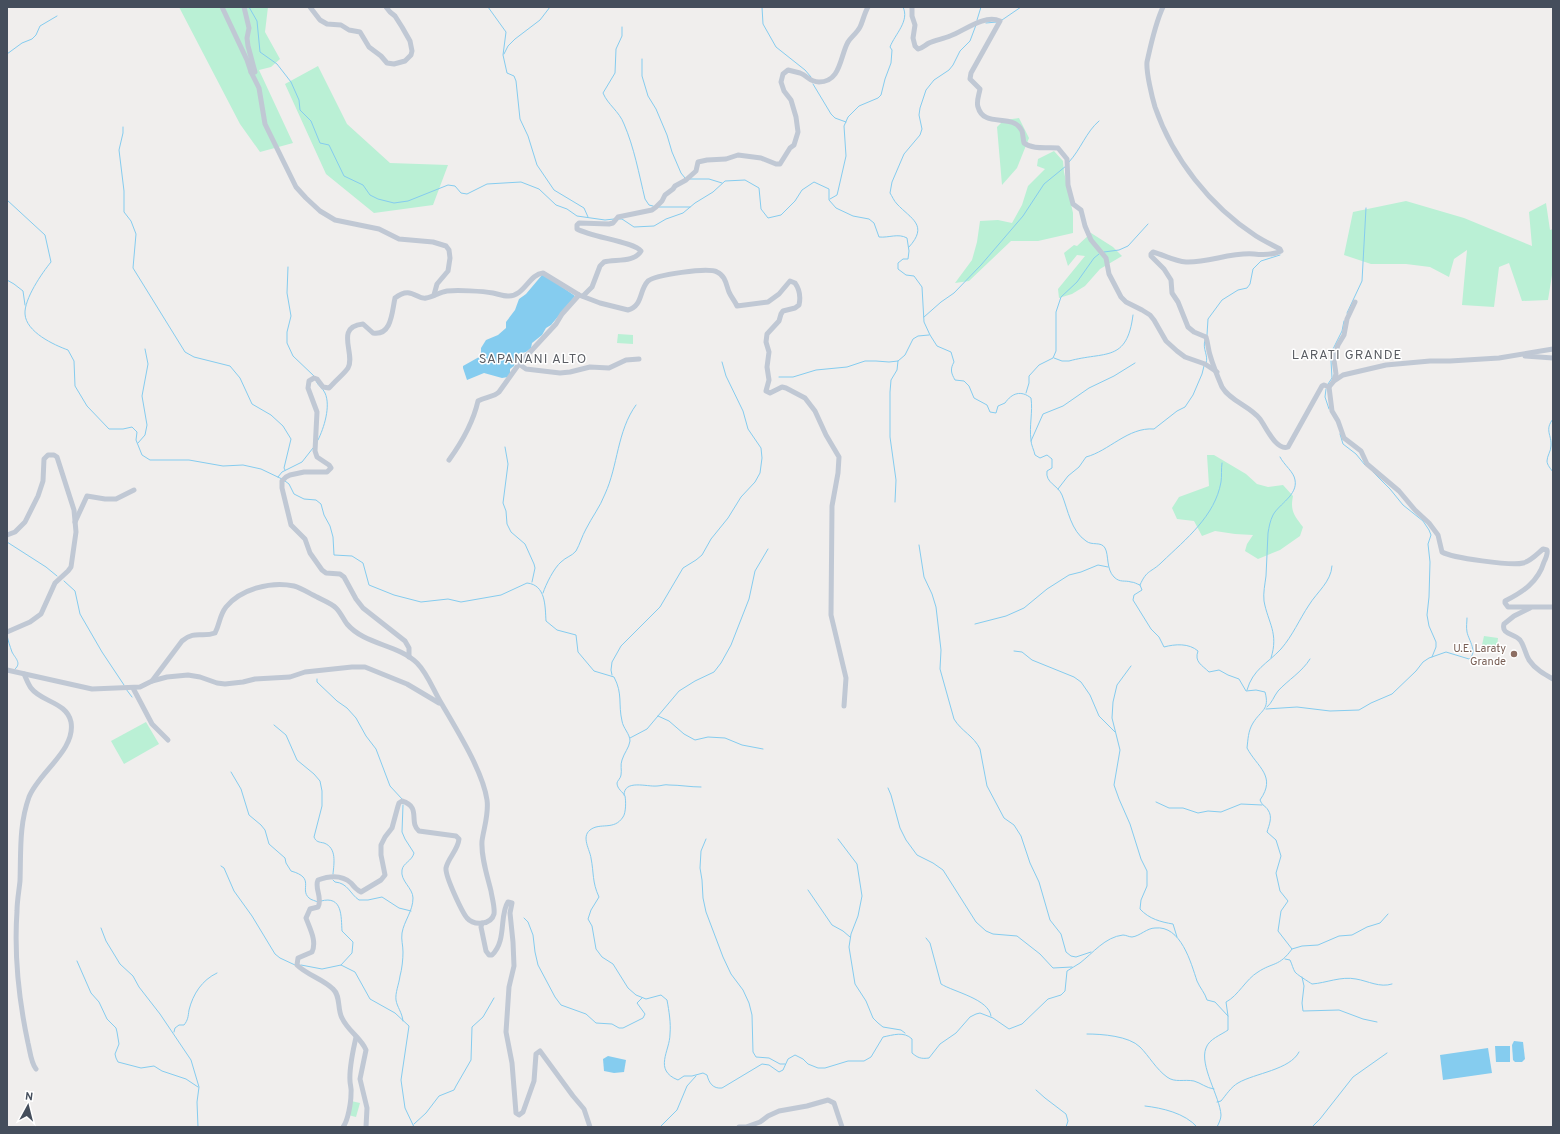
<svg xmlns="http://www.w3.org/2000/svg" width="1560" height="1134" font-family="Overpass,sans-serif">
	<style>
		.green { fill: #baf0d5 }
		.water { fill: #85ccef }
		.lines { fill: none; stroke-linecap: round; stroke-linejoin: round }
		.stream { stroke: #85ccef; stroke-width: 1 }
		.minor { stroke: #c0c8d4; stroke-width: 5 }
		.education-dot { fill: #8d6e63; stroke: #fff; stroke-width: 1.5 }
		.labels { text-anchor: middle; stroke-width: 3; stroke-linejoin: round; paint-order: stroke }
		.education-label { font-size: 11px; fill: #785e54; stroke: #fff; text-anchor: end }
		.quarter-label { font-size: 13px; letter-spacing: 1px; fill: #5a5d63; stroke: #fff }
	</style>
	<rect width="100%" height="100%" fill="#f0eeed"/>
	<g class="green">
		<path d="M179 7H268L265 32 280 59 271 67 259 70 293 143 260 152 240 124Z"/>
		<path d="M318 66 347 124 390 163 448 165 433 205 374 213 326 174 285 84Z"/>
		<path d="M1019 118 1029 138 1017 168 1002 185 997 127 1004 120Z"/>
		<path d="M1054 151 1063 161 1064 172 1073 213V233L1038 241H1011L969 281 955 283 972 260 977 242 980 221 998 220 1012 223 1022 205 1028 186 1045 169 1037 166 1038 159Z"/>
		<path d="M1406 201 1464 218 1532 246 1529 212 1546 203 1550 230 1553 229V277L1552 275 1548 300 1522 301 1509 263 1499 267 1494 307 1462 305 1467 250 1454 259 1449 277 1430 267 1406 264H1371L1344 255 1353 212Z"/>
		<path d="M1091 233 1113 247 1122 256 1100 269 1085 286 1072 294 1059 298 1058 289 1085 256 1077 255 1068 266 1064 253 1074 245 1077 246Z"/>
		<path d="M618 334 633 335V344L617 343Z"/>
		<path d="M1207 455H1214L1246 474 1257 484 1268 487 1283 485 1293 496C1290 511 1294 515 1303 527L1300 536 1280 550 1258 559 1245 551 1247 544 1253 535 1235 534 1215 531 1202 536 1194 521 1177 519 1172 508 1179 497 1209 486Z"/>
		<path d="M1484 636 1498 638 1497 647 1482 645Z"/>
		<path d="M146 722 159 744 124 764 111 741Z"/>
		<path d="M351 1101 360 1103 356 1117 348 1115Z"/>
	</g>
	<g class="water">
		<path d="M542 275H545L575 296 551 325 546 328 542 335 532 343 531 348 526 352 517 354 514 366 510 369V373L508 377 502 378 484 373 467 380 463 368V366L479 357 481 353V348L486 340 498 335 506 328V322L515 310 519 299 526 294Z"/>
		<path d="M1514 1041 1523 1042 1525 1059 1522 1062H1515L1513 1060 1512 1045Z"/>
		<path d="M1495 1046H1510V1062H1496Z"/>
		<path d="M1488 1048 1492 1073 1443 1080 1440 1055Z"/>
		<path d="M608 1056 626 1060 624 1072 614 1073 604 1071 603 1059Z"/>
	</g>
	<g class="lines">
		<g class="stream">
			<path d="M249 7 257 21 260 52 277 64 291 82 299 100 300 110 311 121 320 143 329 145 344 176 363 185 370 195 378 199 394 203 408 201 448 185 455 186 461 193 467 194 487 184 521 182 539 189 556 205 567 209 577 216 605 220 614 219"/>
			<path d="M488 7 506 32 503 55 507 73 514 76 516 81 520 119 528 136 537 165 554 190 584 208 588 217"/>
			<path d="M762 7 763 24 776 47 805 70 811 77"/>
			<path d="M977 20 981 7"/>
			<path d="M1002 20 1021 7"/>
			<path d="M986 23 997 22"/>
			<path d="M622 27V36L616 49 615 73 603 93C608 105 619 111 624 124 634 147 639 174 645 199L649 205 653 206"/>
			<path d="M7 54 22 43 32 39 36 35 40 26 57 16"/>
			<path d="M504 54 508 46 515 39 540 20 550 7"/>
			<path d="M642 59V76L648 96 656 109 667 135 672 152 681 173 685 178"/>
			<path d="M813 84 831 114 835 118 846 122"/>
			<path d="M123 127V133L119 150 124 191V212L131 221 136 234 133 268 185 352 194 357 230 366 240 378 252 404 271 415 283 426 291 439 284 468 285 470"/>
			<path d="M1069 162C1081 149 1086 132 1099 121"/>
			<path d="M690 179H709L722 183"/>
			<path d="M830 199 837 195 838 191 846 156 844 126 848 117 859 106 878 98 881 95 885 79 891 63 892 50 890 47C895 34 910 21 903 7"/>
			<path d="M7 200 45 235 51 262C42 273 24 299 25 314 26 332 54 345 68 350L74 361 75 386 87 406 109 429H123L132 427 137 432 136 440 142 455 150 460H189L223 466 243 465 261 469 282 479"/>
			<path d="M659 207H690"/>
			<path d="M619 219H622L634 227 654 226 666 219 683 213 695 203 713 192 725 181 745 180 759 188 761 209 768 218 781 215 795 201 802 190 814 182 829 189V200L836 208 853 216 869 219 874 223 879 237C889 238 898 233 907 238L909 251 908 259H903L898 263V269L906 275 914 276 922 287 924 322 930 335 937 346 951 352 954 362C950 369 951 373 955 380L964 381 969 386 974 398 987 405 990 412 996 413 998 406 1005 403C1012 393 1021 390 1031 398 1033 412 1029 426 1031 440 1031 445 1034 450 1035 455L1040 458 1047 455 1052 459V468L1047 471C1045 483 1058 485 1062 495 1068 510 1071 531 1086 541 1092 546 1101 541 1105 548 1109 555 1106 569 1114 577 1120 583 1125 580 1131 582 1134 582 1137 584 1140 585L1142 590 1134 595 1133 600 1151 629 1159 637 1164 647C1175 644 1189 643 1198 651 1194 662 1202 665 1209 672L1219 670 1228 675 1239 679 1246 691 1256 690 1265 692C1270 710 1261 710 1253 723 1248 731 1248 740 1247 748 1257 767 1277 776 1260 800 1263 807 1265 805 1268 810 1273 817 1269 825 1267 832L1276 840 1281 856 1276 873 1280 891 1288 901 1281 911 1278 931 1292 949C1279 967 1273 962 1258 972 1246 979 1238 996 1226 1002L1228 1016V1030C1221 1035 1209 1039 1206 1048 1199 1065 1220 1097 1221 1115 1221 1119 1219 1123 1217 1127"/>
			<path d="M909 247C929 225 911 219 897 204 894 201 892 196 890 193L892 182 904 154 920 135 922 129 919 115 920 108 926 90 934 80 949 70 953 65 960 51 970 41 976 25"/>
			<path d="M1104 252 1119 250 1128 246 1148 224"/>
			<path d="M288 267 287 293 291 316 287 332V343L293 356 314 376"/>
			<path d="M7 280 14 284 23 291 25 305"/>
			<path d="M1347 313 1362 281 1366 208"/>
			<path d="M924 317 941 302 954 293 981 265 1023 216 1044 184 1066 166"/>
			<path d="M1207 335 1208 319 1222 300 1238 290 1247 288 1250 284 1253 269 1261 261 1280 255"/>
			<path d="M1205 340C1202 349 1209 356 1206 363"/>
			<path d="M1054 358 1062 361H1069C1105 351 1127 363 1133 315"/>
			<path d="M779 377H793L816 370 847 367 865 361H876L889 362 898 361 905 355 913 339 918 336 929 335"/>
			<path d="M316 381C318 386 323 388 325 393 331 406 324 428 318 440"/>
			<path d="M1328 384 1332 378 1331 361 1332 351 1342 331 1344 321"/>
			<path d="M1326 389 1325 397 1329 409"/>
			<path d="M1026 393 1029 383V376L1039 365 1053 358 1056 351V312L1061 297 1077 282 1094 258 1099 254"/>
			<path d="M1553 419C1544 430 1552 435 1551 446 1551 451 1547 456 1547 461 1547 465 1551 469 1553 472"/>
			<path d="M1340 434 1343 444 1356 454 1365 465"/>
			<path d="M1031 441 1043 414 1063 406 1089 388 1114 376 1135 363"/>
			<path d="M138 443 145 435 147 425 142 396 148 364 145 349"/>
			<path d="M505 447 508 464 503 503 506 511 507 524 511 532 525 544 534 564 535 568 532 582"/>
			<path d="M1373 472 1390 489 1403 505 1423 521 1429 530 1431 535 1428 544 1430 562 1429 597 1427 615 1429 626 1436 642V647L1432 657"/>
			<path d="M278 477 282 472 302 462 313 448"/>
			<path d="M285 481 289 484 294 494 304 499 316 500 321 504 324 515 330 526 333 537 334 555 352 556 363 563 369 585 394 595 421 602 448 599 461 602 501 595 527 583C546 585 545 606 546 621L557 630 576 635 578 652 594 671 614 677C623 694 618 704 622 721 623 728 630 734 630 741 629 748 624 753 622 760 620 765 622 770 621 775 621 778 617 781 617 783 617 789 623 792 625 796 626 801 626 813 623 817 614 831 600 822 590 830 581 837 590 850 591 858 594 873 592 882 599 897L591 910 588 919 592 926 596 949 602 957 613 964 628 988 636 995 646 999 661 995 667 1000C669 1011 671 1023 670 1034 670 1051 653 1070 678 1080L684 1076H692L703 1073 707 1075C709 1083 713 1089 722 1088L762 1064 769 1065 779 1072 783 1070 788 1059 795 1055 803 1059 808 1064 818 1068H825L848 1061H864L871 1057 883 1037C893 1035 904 1031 912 1039V1053C918 1058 921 1059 929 1058L940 1044 956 1033 970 1017 976 1014 980 1013 993 1018 1009 1029 1022 1024 1048 999 1061 995 1065 991 1067 971C1071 968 1076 966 1080 963 1093 953 1105 937 1123 935 1126 935 1129 937 1132 937 1140 936 1147 928 1155 928 1181 925 1191 963 1197 981 1200 988 1205 993 1207 1000L1215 1002 1228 1016"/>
			<path d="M1058 489 1068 476 1079 467 1086 457C1109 451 1128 427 1154 429L1177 411 1185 407 1193 395 1202 374 1204 366"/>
			<path d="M895 502 896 480 890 437V392L891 380 897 370 898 361"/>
			<path d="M7 542 46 567 57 576"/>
			<path d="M919 545 924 577 932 594 936 607 941 650 940 669 954 719C961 731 974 736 980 749L987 786 1004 818 1014 825 1021 836 1030 863 1039 882 1050 920 1061 934 1066 952 1071 956 1076 957 1091 952"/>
			<path d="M64 581 75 591 80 614 102 652 124 685"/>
			<path d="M1140 585C1147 569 1151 573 1162 562 1186 539 1215 516 1221 482 1222 476 1221 469 1222 463"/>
			<path d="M543 593C546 584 554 568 561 562 566 557 572 556 576 551 580 544 582 536 586 529 592 517 600 507 605 494 618 466 617 431 636 405"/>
			<path d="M975 624 1006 616 1024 608 1047 589 1069 575 1081 572 1098 565 1108 567"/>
			<path d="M7 635C8 641 10 646 12 652 15 658 22 663 15 669"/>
			<path d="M1014 651 1022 652 1032 660 1074 677 1081 682 1090 695 1099 716 1115 732"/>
			<path d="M1271 658C1279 633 1268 623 1264 601 1263 593 1265 584 1266 576 1267 562 1267 547 1268 533 1269 527 1270 521 1273 515 1279 504 1298 495 1295 480 1294 472 1284 465 1280 457"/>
			<path d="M1131 666 1117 685 1113 702 1112 718 1120 750 1114 785 1119 799 1130 824 1141 859 1147 871V886L1141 900 1140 909C1149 919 1161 922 1173 924L1177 937"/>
			<path d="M7 674 8 673"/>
			<path d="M612 675 611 670 612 662 621 646 660 607 683 568 696 560 702 555 711 539 728 518 741 497 755 482 760 473 762 458 761 448 748 429 743 411 726 376 722 362"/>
			<path d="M317 679V682L337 701 347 708 356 718 366 736 376 749 390 786 402 799"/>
			<path d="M126 689 132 697"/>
			<path d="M1247 690C1253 669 1267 664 1281 649 1293 635 1299 620 1309 605 1317 592 1331 582 1332 566"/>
			<path d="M1267 707C1272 703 1274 696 1278 691 1288 680 1302 672 1310 659"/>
			<path d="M1266 709 1297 707 1330 711 1359 710 1371 703 1392 694 1416 671 1423 662 1429 658 1446 652 1469 659C1478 652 1469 641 1467 632 1466 627 1467 622 1467 618"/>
			<path d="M658 716 669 721 684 734 695 740 708 737 725 738 742 745 763 749"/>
			<path d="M274 725 286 735 297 760 314 774 320 781 322 791V806L314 837C316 842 319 842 324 843 337 848 334 863 333 874"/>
			<path d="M630 738 647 729 679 691 695 681 714 672 721 663 731 645 749 599 755 571 768 549"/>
			<path d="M231 772 241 789 249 815 261 825 265 830 269 844 285 858 286 863 291 871C316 878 299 889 309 898 311 900 316 901 318 902"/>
			<path d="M888 788 891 795 900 828 906 840 917 855 933 863 943 870 976 922 986 931 993 934 1017 936 1040 954 1053 968 1072 967"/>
			<path d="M624 795C624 779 647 787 657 786 661 786 665 784 669 785 680 785 690 787 701 787"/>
			<path d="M1156 802 1169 808H1183L1198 813 1208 811 1221 812 1241 804 1262 805"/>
			<path d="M403 805 402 832 405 839 414 853C412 861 403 863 402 870 400 881 413 888 413 898 413 911 404 921 402 933 401 940 403 945 403 952 403 959 402 969 400 976 399 984 395 993 396 1000 397 1007 402 1012 403 1021"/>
			<path d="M706 839 701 851 700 868 702 880 703 898 706 912 723 957 731 974 743 990 749 1003 752 1015 753 1052 756 1057 769 1058 780 1064H785"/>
			<path d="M838 839 857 864 862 896 858 916 851 934 849 947 855 984 866 1001 873 1018 878 1023 883 1027 901 1030 905 1033"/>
			<path d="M221 866 224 868 234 891 252 916 275 954 280 958 295 965"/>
			<path d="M333 880 335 882C348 883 350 894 359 900H368L382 897 399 908 411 911"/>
			<path d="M808 890 832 925 843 931 850 937"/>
			<path d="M321 901C343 895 341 917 342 931L353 942 352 953 341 965"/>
			<path d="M524 918 528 922 533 935 535 952 538 965 555 997 561 1005 586 1014 596 1023 612 1024 619 1028H623L643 1018 645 1014 637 1003 642 998"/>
			<path d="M101 928 106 941 120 964 133 976 139 987 160 1014 191 1060 199 1087 197 1102 198 1127"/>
			<path d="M926 938 930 943 941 984C954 992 989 999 991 1016"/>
			<path d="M1292 949 1302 946 1318 945 1339 936 1352 935 1367 927 1380 923 1388 914"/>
			<path d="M1285 959 1290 960C1292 964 1293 969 1295 972 1296 974 1309 982 1312 984 1326 983 1341 976 1356 979 1368 981 1380 988 1392 984"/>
			<path d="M77 961 91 993 99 1002 107 1019 116 1028 117 1032 119 1044 115 1054 116 1058 118 1062 141 1068 154 1066 162 1071 186 1079 198 1087"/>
			<path d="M301 965 322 969 341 965 355 972 370 999 395 1013 409 1026 401 1080 405 1108 414 1127"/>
			<path d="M1302 977 1304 986 1302 1003 1303 1011 1339 1010 1363 1019 1377 1022"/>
			<path d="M174 1032 175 1028 179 1025H184C188 1020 188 1017 189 1010 193 994 202 980 217 973"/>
			<path d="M1087 1034C1102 1034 1129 1036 1140 1047 1149 1056 1156 1069 1167 1077 1175 1083 1184 1079 1194 1081 1201 1083 1206 1088 1214 1089"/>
			<path d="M1036 1090 1045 1098 1066 1114 1068 1121 1066 1127"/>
			<path d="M1217 1102 1221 1101C1226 1095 1231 1087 1238 1083 1255 1073 1290 1070 1299 1052"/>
			<path d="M1145 1106C1162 1108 1185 1113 1197 1127"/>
			<path d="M414 1124 426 1113 439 1096 454 1090 456 1086 471 1060 472 1027 483 1017 494 998"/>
			<path d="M660 1127 677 1110 687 1086 696 1076"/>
			<path d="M1312 1127 1320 1119 1353 1077 1387 1053"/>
		</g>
		<g class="minor">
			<path d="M222 7 247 60 251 72 259 88 265 124 296 187 306 198 320 211 335 220 379 229 399 239 433 242 446 246 449 250 450 258 448 271 437 284 434 295"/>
			<path d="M244 7 249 28 247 38 248 46 255 72H251"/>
			<path d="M310 7 320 20 327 24 341 25 349 30 360 32 369 47 381 56 387 63 394 64 405 61 411 55 412 51 410 41 402 27 395 16 390 12 386 7"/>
			<path d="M912 7V16L915 25 913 38 915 46 918 49C923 48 925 45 929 43 935 40 943 39 950 36 964 31 984 14 1000 21L971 73 970 79 980 89C979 95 976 102 978 107 984 129 1013 112 1022 131 1023 134 1023 139 1024 143 1033 150 1047 147 1058 148L1067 159 1068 185 1073 204 1081 210 1085 226 1091 240 1106 258 1109 274 1121 297 1126 302 1142 310 1150 315 1154 320 1166 341 1177 351 1185 357 1205 364 1217 372"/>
			<path d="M1163 7C1155 24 1151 44 1147 62 1146 72 1152 97 1155 107 1173 159 1210 206 1256 236 1264 241 1272 245 1280 249L1281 251C1273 255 1263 255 1254 254 1231 252 1208 263 1186 262 1174 261 1164 255 1153 252L1151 254V256L1164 269 1171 280 1172 293 1178 302 1188 327 1194 332 1206 337C1208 343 1208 349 1210 355 1212 362 1219 380 1222 387 1230 401 1250 406 1260 419 1266 427 1276 451 1288 447L1322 386 1324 385 1329 387"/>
			<path d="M583 296 592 287 600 266 604 262C615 259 634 263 641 251 634 242 591 237 577 229V225L579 223 609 224 613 223 618 217 652 210 656 207 662 201 665 195 673 189 675 186 686 180 696 171 698 162 707 160 726 159 738 155 761 158 776 164H780L790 148 794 145 798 132 796 117 791 100 784 91 781 82 783 74 788 70C792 71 796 72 800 73 808 76 809 82 819 82 841 82 840 56 848 42 851 37 857 33 860 27 863 21 864 14 868 7"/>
			<path d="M1553 349 1499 358 1450 361H1430L1386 365 1343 375 1334 381 1329 387 1332 411 1338 421 1344 438 1361 451 1367 464 1399 491 1415 510 1429 523 1438 535 1442 552C1452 558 1512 566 1523 563 1531 561 1537 554 1543 549L1547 550C1548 554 1546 558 1544 562 1538 582 1523 592 1505 601V603L1508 607H1553"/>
			<path d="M1525 356 1553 358"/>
			<path d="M519 364 526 369 560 373 570 372 590 367 609 368 626 360 639 359"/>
			<path d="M1334 380 1336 374 1334 360 1335 353 1338 345 1344 335 1347 319 1355 302"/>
			<path d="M449 460C462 442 473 423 478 401 485 397 494 397 499 392L519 364 556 324 562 314 579 295"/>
			<path d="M75 522 87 496 105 499H116L134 490"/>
			<path d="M7 535 15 532 25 522 38 496 43 481 44 459 48 455H54L57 457 74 510 76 532 71 567 68 571 55 583 41 614 30 622 7 632"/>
			<path d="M1530 608 1514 616 1504 624C1501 635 1514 633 1520 640 1524 645 1525 653 1529 660 1535 669 1544 674 1553 679"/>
			<path d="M409 657V648L405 641 363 608 356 599 344 577 340 574 326 573 322 570 310 553 305 539 291 525 282 488V481L286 477 290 475 304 472H327L331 468 329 465 317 457 315 451 317 412 308 388 309 381 314 378 317 379 323 387 329 388 331 386C336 380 345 373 348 368 356 354 334 327 363 324L373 333C392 336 392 311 395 298 411 285 417 300 426 298 433 297 440 292 447 291 458 290 482 291 493 293 498 294 503 296 508 296 524 297 529 274 543 273L579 295 600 303 628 310C643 306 639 290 648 281 655 275 708 267 717 272 726 276 726 285 729 292 731 297 735 301 737 306L768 302 779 294 790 281 795 283C800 290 801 296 799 305L795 308 783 311 781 314 779 321 767 334 766 342 769 352 767 367 769 380 766 391 770 393 782 387 786 388 805 398 815 411 826 435 839 457 838 473 832 506 831 615 846 678 844 706"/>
			<path d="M7 670 92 689 140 687 152 681 182 641C195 630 202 638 215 633 220 624 219 616 226 607 241 589 271 581 294 586 302 588 310 594 317 597 324 601 331 603 336 608 341 613 343 619 347 624 365 645 397 644 417 663 427 673 433 689 440 701 455 727 483 771 487 800 489 814 484 827 482 841 481 857 487 875 491 891 492 898 495 907 494 914 491 925 474 926 467 918 462 912 445 876 446 868 448 858 458 850 459 839L456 836 419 831C408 822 422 807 402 801L399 803 398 806 392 828 385 837 381 845V855L385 875 381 880 361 892C357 890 354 887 351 883 342 875 329 876 318 880 314 888 323 898 318 907L310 909 306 918C310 929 317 941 312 952L298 958 297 965C307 975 323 979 333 989 341 996 337 1009 342 1018 348 1031 361 1038 366 1050L360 1079 367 1108 366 1127"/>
			<path d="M24 674C26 678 28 684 31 688 41 702 67 702 71 722 76 750 39 772 29 797 19 825 21 851 20 881 19 891 17 901 17 911 14 955 19 1001 28 1043 30 1051 31 1063 36 1069"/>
			<path d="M152 681 167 677 188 675 200 677 217 683 225 684 243 682 255 679 290 677 305 672 352 667H365L407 684 439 703"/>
			<path d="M133 688 152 724 168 740"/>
			<path d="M482 923 481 927 486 951 489 955H492C507 941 499 915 508 902L512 903 510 913 513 942 514 966 509 987 506 1032 512 1063 516 1113 519 1115 523 1112 534 1081 536 1054 540 1051 573 1096 584 1109 590 1127"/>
			<path d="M343 1127C348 1121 351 1102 351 1094 352 1089 350 1085 350 1081 349 1067 353 1051 356 1037"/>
			<path d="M739 1127H746L760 1122 768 1116 779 1111 807 1106 828 1100 834 1103 842 1127"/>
		</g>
	</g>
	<circle class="education-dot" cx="1514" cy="654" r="4"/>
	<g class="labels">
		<g class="education-label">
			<text x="1506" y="652">U.E. Laraty<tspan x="1506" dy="13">Grande</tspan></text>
		</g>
		<g class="quarter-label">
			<text x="1347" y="359">LARATI GRANDE</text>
			<text x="533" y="363">SAPANANI ALTO</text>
		</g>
	</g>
	<rect width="1560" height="1134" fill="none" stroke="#454e5c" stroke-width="16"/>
	<g transform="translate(28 1106) rotate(7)" stroke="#ffffff" stroke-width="3" paint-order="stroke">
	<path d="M0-3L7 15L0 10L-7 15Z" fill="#454e5c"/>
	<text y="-6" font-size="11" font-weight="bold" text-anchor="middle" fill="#454e5c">N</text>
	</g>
</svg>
